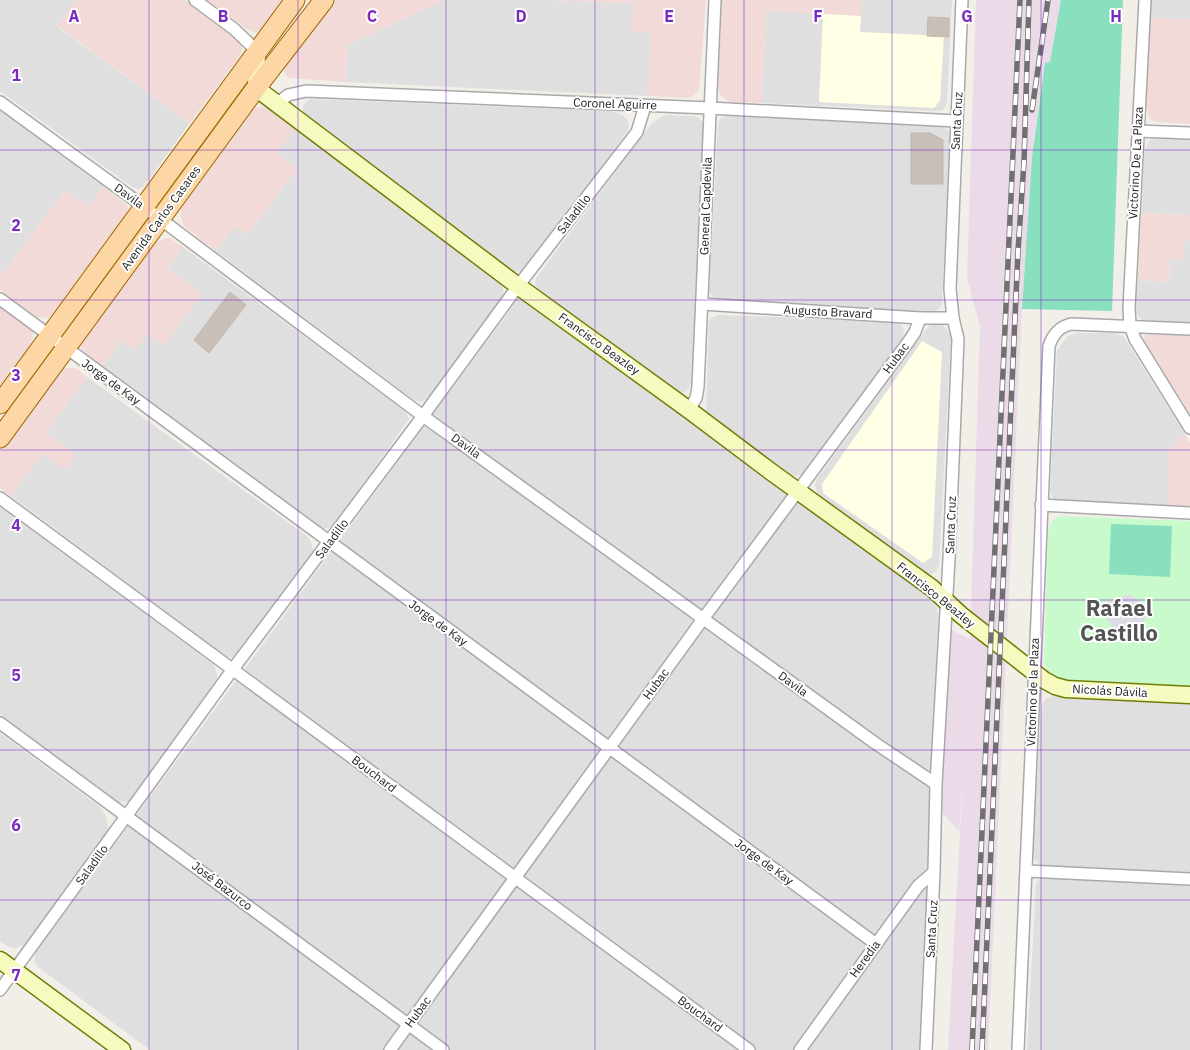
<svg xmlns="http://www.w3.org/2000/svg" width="1190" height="1050" font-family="'IBM Plex Sans',sans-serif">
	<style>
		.residential { fill: #e0dfdf }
		.commercial { fill: #f2dad9 }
		.industrial { fill: #ebdbe8 }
		.education { fill: #ffffe5 }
		.park { fill: #c8facc }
		.pitch { fill: #88e0be }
		.plaza { fill: #dddde8 }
		.building { fill: #c7bfb8; stroke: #c4b6ab }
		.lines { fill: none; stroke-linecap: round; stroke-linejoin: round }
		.street-casing { stroke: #a9a9a9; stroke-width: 14 }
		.secondary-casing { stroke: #707d05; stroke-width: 19 }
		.primary-casing { stroke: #a06b00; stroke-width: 21 }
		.street { stroke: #fff; stroke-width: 11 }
		.secondary { stroke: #f7fabf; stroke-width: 16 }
		.primary { stroke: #fcd6a4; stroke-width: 19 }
		.rail-casing { stroke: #707070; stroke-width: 5.5 }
		.rail { stroke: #fff; stroke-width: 4; stroke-dasharray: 11; stroke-linecap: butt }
		.grid { fill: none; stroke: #7b2cbf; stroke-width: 1; stroke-opacity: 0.55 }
		.labels { text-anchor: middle; stroke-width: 4; stroke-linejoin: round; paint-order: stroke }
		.street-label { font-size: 12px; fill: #222; stroke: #fff }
		.town-label { font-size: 22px; font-weight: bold; fill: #555; stroke: #fff }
		.grid-label { font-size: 16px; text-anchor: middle; font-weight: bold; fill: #7b2cbf; stroke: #fff; stroke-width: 4; stroke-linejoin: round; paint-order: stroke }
	</style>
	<rect width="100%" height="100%" fill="#f2efe9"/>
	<g class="residential">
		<path d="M0 0H76L57 27 190 123 143 187 138 189 132 187 0 91Z"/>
		<path d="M443 0H545L633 3 651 32 647 96 346 82 348 45Z"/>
		<path d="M862 0H952L947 103 943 110 935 111 762 103 766 11 861 15Z"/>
		<path d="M1151 0H1190V19L1150 18Z"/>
		<path d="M310 99 611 111 623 115 628 121 629 126 627 132 527 268 523 271 513 272 509 270 306 118 303 111V105Z"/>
		<path d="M0 111 103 186 88 207 65 190 0 277Z"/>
		<path d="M665 115 694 116 699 118 704 124 692 382 686 392 675 393 538 291 535 285 536 278 653 122Z"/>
		<path d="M727 116 940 126 947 129 950 136 942 303 939 309 933 312 719 300 713 297 709 292 718 125 720 119Z"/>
		<path d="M295 129 497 279 503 286 504 299 431 399 420 402 412 399 216 251 235 226 247 235 297 169 277 153Z"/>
		<path d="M1161 137 1190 138V215L1141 213 1144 152 1150 140Z"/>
		<path d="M1184 240 1190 241V324L1143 320 1136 313 1138 280 1169 282 1170 259Z"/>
		<path d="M183 247 405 411 409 419 337 522 332 527 324 529 103 366 122 340 147 333 164 346 202 294 168 268Z"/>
		<path d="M519 298H529L933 598 937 607 938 615 920 1050H150L38 967 35 962V954L39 947Z"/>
		<path d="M717 315 895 321 902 326 904 331 903 337 806 471 801 475 795 476 789 475 710 419 706 412 709 320Z"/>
		<path d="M936 324 942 325 951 334 939 566 936 572 932 574H925L818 497 815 485 817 479 929 326Z"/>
		<path d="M1077 333H1115L1124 337 1185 434 1168 450V505L1060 502 1055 501 1052 496 1050 492 1057 350 1068 336Z"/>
		<path d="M87 377 307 536 311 541 313 551 241 653 235 657H226L11 496 43 453 77 456 46 433Z"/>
		<path d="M0 507 214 665 217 673V686L133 799 127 802H116L0 714Z"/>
		<path d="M1053 696 1190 702V873L1045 866 1039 864 1034 859 1033 851 1041 708 1046 698Z"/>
		<path d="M0 733 100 807 106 816 108 825V832L24 945 15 948 9 947 0 941Z"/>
		<path d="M1049 877 1190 883V1050H1027L1036 884 1041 878Z"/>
	</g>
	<g class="commercial">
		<path d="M76 0H185L236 36 241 43 242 50 240 56 190 123 57 26Z"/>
		<path d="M207 0H282L261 30 256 33 250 31Z"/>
		<path d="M329 0H443L348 45 346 82 289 78 285 74 283 68Z"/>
		<path d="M545 0H706L699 90 692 97 689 98 647 96 651 32 631 31 633 3Z"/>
		<path d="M722 0H862L861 16 766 11 762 103 730 102 720 95 718 88Z"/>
		<path d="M1150 18 1190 19V124L1159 122 1151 120 1148 115 1146 107Z"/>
		<path d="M261 107 268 109 295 129 277 153 297 169 247 235 235 226 216 251 184 226 180 215 182 207 254 108Z"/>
		<path d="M103 186 127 205 129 214 54 315 48 318 36 317 0 290V277L65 190 88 206Z"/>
		<path d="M1141 213 1190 215V241L1184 240 1183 260 1170 259 1169 282 1138 280Z"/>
		<path d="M166 238H170L183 247 168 268 202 294 164 346 147 334 135 350 122 340 103 366 84 352 81 347 82 340 156 242Z"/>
		<path d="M0 307 32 330 33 338 31 345 0 388Z"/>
		<path d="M1146 334 1190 336V414L1144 341V337Z"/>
		<path d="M61 368H75L87 377 46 433 77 455 66 470 43 453 11 496 0 488V451Z"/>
		<path d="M1185 434 1190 443V507L1168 505V450Z"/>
	</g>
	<path class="industrial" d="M976 0H1061L1050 63H1046L1042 80 1032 157 1022 309 988 1050H948L963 778 959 831 940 811 948 628 970 639 980 327 967 278Z"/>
	<g class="education">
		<path d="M823 14 861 16 860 32 944 36 940 101 934 108 819 102Z"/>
		<path d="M922 341 942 352 932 557 923 563 823 493 822 484Z"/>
	</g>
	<path class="park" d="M1059 516 1190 521V688L1061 681 1048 671 1044 663 1048 531 1052 521Z"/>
	<g class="pitch">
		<path d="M1061 0H1123L1112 311 1022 309 1032 157 1045 63 1050 62Z"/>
		<path d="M1111 524 1172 526 1170 577 1109 574Z"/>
	</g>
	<path class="plaza" d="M1130 595 1141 601 1144 606 1145 617 1144 626 1140 633 1131 637 1125 636 1113 628 1106 618 1104 612 1105 605 1108 601 1122 596Z"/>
	<g class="building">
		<path d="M928 17 949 18V37L927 36Z"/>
		<path d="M911 133H930L943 140V184H911Z"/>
		<path d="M230 292 246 305 209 353 194 340Z"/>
	</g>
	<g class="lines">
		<defs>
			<g id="street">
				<path d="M195 0 234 29 257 51"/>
				<path d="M1145 0 1129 308 1130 326 1135 339 1190 428"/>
				<path d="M0 102 143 206 423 416 875 743 936 784"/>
				<path d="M277 104 288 95 306 91 709 108 956 121"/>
				<path d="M1138 131 1190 133"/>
				<path d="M0 299 876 944"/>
				<path d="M702 304 920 318H953"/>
				<path d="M689 410 696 398 698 387 715 0"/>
				<path d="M0 498 749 1050"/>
				<path d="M1041 505 1190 513"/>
				<path d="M0 723 443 1050"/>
				<path d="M1027 871 1190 879"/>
				<path d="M0 990 233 669 423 416 518 286 637 132 645 106"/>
				<path d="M390 1050 703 619 909 341 915 332 920 318"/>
				<path d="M800 1050 918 886 934 872"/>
				<path d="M926 1050 934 872 936 784 949 559 958 339 953 318 950 289 962 0"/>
				<path d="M1018 1050C1030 815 1037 581 1049 346 1053 334 1059 327 1071 324L1190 329"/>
			</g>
			<g id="secondary">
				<path d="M257 51 256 88 518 286 689 410 770 471 932 588 961 615 1044 680 1055 686 1066 689 1190 695"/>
				<path d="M0 960 122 1050"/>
			</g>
			<g id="primary">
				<path d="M0 404 295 0"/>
				<path d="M0 438 256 88 324 0"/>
			</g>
		</defs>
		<use href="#street" class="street-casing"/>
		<use href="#secondary" class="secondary-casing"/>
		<use href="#primary" class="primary-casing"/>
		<use href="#street" class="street"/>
		<use href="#secondary" class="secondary"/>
		<use href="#primary" class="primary"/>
		<defs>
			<g id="rail">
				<path d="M1032 110 1048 0"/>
				<path d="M972 1050 1020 0"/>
				<path d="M982 1050 1018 251 1024 162 1029 0"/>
			</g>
		</defs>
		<use href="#rail" class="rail-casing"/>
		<use href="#rail" class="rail"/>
	</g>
	<path class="grid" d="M149 0V1050M298 0V1050M446 0V1050M595 0V1050M744 0V1050M892 0V1050M1041 0V1050M0 150H1190M0 300H1190M0 450H1190M0 600H1190M0 750H1190M0 900H1190"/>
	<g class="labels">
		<g class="street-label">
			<text transform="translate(615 104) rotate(2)" y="4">Coronel Aguirre</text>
			<text transform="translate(957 121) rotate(-87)" y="4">Santa Cruz</text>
			<text transform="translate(1136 163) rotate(-87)" y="4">Victorino De La Plaza</text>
			<text transform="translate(129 196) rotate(36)" y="4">Davila</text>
			<text transform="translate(706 206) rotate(-88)" y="4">General Capdevila</text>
			<text transform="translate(574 214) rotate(-52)" y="4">Saladillo</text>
			<text transform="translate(161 218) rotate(-54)" y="4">Avenida Carlos Casares</text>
			<text transform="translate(828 312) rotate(3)" y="4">Augusto Bravard</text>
			<text transform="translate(599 344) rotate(36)" y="4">Francisco Beazley</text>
			<text transform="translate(896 358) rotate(-54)" y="4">Hubac</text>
			<text transform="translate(111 382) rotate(36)" y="4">Jorge de Kay</text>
			<text transform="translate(466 446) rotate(36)" y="4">Davila</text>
			<text transform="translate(951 525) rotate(-88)" y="4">Santa Cruz</text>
			<text transform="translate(332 539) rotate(-53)" y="4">Saladillo</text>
			<text transform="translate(936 595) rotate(39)" y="4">Francisco Beazley</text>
			<text transform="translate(438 623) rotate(36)" y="4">Jorge de Kay</text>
			<text transform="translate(656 684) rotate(-54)" y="4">Hubac</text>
			<text transform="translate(793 684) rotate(36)" y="4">Davila</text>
			<text transform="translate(1110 691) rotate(3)" y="4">Nicolás Dávila</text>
			<text transform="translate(1033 692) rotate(-88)" y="4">Victorino de la Plaza</text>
			<text transform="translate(374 774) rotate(37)" y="4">Bouchard</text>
			<text transform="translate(764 862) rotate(36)" y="4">Jorge de Kay</text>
			<text transform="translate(92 865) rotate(-54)" y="4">Saladillo</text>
			<text transform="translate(222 886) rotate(37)" y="4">José Bazurco</text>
			<text transform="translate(932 929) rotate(-87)" y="4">Santa Cruz</text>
			<text transform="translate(865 959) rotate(-54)" y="4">Heredia</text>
			<text transform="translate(418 1012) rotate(-54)" y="4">Hubac</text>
			<text transform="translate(700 1014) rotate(36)" y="4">Bouchard</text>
		</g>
		<g class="town-label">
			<text x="1119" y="616">Rafael<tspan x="1119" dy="25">Castillo</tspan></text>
		</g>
	</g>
	<g class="grid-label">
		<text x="74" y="22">A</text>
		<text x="223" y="22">B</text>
		<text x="372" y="22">C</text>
		<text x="521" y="22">D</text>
		<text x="669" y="22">E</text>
		<text x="818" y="22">F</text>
		<text x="967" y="22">G</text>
		<text x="1116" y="22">H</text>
		<text x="16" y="81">1</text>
		<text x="16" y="231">2</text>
		<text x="16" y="381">3</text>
		<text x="16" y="531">4</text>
		<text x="16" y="681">5</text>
		<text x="16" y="831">6</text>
		<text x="16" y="981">7</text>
	</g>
</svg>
